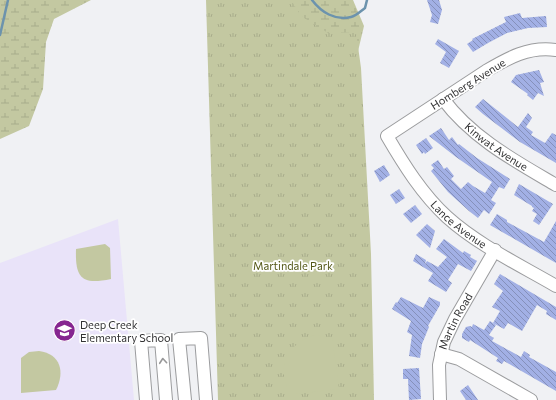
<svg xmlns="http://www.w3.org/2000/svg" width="556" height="400" font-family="Commissioner,sans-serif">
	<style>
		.education { fill: #e9e3f9 }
		.wetland { fill: url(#wetland-marsh) }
		.park { fill: url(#park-tufts) }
		.pitch { fill: #c3c8a1 }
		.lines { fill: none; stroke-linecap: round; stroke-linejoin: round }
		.stream { stroke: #6c93ad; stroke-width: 2.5 }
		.building { fill: url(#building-back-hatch) }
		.minor-casing { stroke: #9b9c9e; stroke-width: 14 }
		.minor { stroke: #fff; stroke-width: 12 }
		.oneway { stroke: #989899 }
		.labels { text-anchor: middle; stroke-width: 3.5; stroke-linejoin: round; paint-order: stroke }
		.street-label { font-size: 11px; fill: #323233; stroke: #fff }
		.park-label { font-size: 11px; fill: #535716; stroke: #fff }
		.poi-label { font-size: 11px; fill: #323233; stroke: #fff; text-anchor: start }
	</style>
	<defs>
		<pattern id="wetland-marsh" width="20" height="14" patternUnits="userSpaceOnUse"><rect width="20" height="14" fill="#c3c8a1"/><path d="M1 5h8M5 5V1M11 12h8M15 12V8" fill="none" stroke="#a8ac8b"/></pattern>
		<pattern id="park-tufts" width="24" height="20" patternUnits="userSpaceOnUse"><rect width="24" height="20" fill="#c3c8a1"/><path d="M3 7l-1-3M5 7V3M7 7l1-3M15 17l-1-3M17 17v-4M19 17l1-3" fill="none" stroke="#a8ac8b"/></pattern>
		<pattern id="building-back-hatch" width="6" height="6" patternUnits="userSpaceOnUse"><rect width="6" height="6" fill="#a2b0e5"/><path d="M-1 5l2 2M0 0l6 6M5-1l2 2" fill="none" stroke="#8590ba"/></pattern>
	</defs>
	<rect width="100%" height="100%" fill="#f0f1f4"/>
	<path class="education" d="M118 219 134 400H0V263Z"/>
	<g class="wetland">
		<path d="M0 0H91L54 19 46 42 43 89 29 126 0 139Z"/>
		<path d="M270 0H353L364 26 354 68Z"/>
	</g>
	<path class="park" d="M206 0H291L301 16 328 33 356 32 361 68 371 254 374 400H218Z"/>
	<g class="pitch">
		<path d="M105 244 110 248 111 279C82 285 75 279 76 249Z"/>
		<path d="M314 335 332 338 339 389 295 394 287 387 283 372 287 354 300 341Z"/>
		<path d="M39 351C61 354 65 372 56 390L21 393V358L29 352Z"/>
	</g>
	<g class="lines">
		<g class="stream">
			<path d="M312 0C321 12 335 21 351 17 356 16 361 11 365 8L367 0"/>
			<path d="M0 35 8 0"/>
		</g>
	</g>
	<g class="building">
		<path d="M427 0H439L442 10 438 24 430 22 432 15Z"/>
		<path d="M520 13 522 18 546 16 547 27 528 28 507 33 488 43 473 52 467 44 473 40 472 39 506 22 504 17Z"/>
		<path d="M438 39 459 51 449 68 440 63 446 52 435 44Z"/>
		<path d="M539 70 544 82 540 83 544 96 538 93 533 100 527 95 528 94 511 82 516 75Z"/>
		<path d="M483 99 518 127 528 113 532 118 526 127 533 132 531 135 545 143 552 133 556 135V163L520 142 483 114 475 107Z"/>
		<path d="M441 128 449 140 452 137 458 145 459 144 477 158 510 179 504 189 499 187 491 200 496 203 489 214 484 210 478 218 469 211 448 192 431 171 434 168 431 165 438 160 444 169 447 167 454 176 451 179 461 189 468 182 473 186 485 193 492 182 456 157 429 136Z"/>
		<path d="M426 138 433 148 425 154 424 152 422 154 416 145Z"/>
		<path d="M384 165 390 175 380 182 374 171Z"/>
		<path d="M519 184 553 204 539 225 533 221 537 214 532 211 534 208 532 207V206L514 195Z"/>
		<path d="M399 189 405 198 396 204 390 195Z"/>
		<path d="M415 205 422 214 411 223 403 214Z"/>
		<path d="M497 214 507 220V222L544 242 556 221V263L490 225Z"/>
		<path d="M427 224 435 231 430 248 416 235Z"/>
		<path d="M444 239 463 253 464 251 471 255 470 257 477 261 471 271 458 264 448 280 452 283 446 292 428 281 433 273 413 261 416 254 426 260 425 264 427 261 438 267 447 257 436 249Z"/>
		<path d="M500 274 556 307V320L546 314 547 311 537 305 522 331 508 323 504 329 493 323 500 311 492 307 503 291 494 284Z"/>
		<path d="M401 297 423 308 429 297 440 302V305L428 326 429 327 422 344 420 358 409 356 412 335 407 332 411 321 392 309 396 302 397 303Z"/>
		<path d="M490 321 496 325 489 335 494 338 492 341 521 357 524 351 530 355 529 357 556 372V391L504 361 502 364 496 361 498 358 470 340 469 342 462 338V334L466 327 470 326 472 327 473 324 484 330Z"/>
		<path d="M419 368 421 399 409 400 408 379H403V369Z"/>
		<path d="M468 385 478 400H466L460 391Z"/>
	</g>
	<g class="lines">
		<defs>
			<g id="minor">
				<path id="s1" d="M556 50C529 46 508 58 486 71L387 136C404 165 422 194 447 217 478 245 520 265 556 286"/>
				<path id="s2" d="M443 99C472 138 515 161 556 185"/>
				<path d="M441 354 459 359 531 400"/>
				<path d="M146 400 141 341 161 340 166 400"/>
				<path d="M185 400 179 339 201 338 206 400"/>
				<path id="s3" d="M440 400 439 365 444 342 455 319 495 250"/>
			</g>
		</defs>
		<use href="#minor" class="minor-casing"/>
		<use href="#minor" class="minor"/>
	</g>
	<defs><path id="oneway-chevron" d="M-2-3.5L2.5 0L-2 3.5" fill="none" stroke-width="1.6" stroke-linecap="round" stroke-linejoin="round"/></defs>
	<use class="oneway" href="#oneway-chevron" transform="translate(163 361) rotate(-95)"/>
	<defs>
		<symbol id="school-disc" viewBox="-11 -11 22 22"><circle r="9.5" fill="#862690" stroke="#fff"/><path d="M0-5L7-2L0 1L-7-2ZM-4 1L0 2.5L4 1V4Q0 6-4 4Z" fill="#fff"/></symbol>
	</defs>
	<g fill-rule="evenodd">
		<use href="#school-disc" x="52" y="318" width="25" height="25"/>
	</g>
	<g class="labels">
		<g class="street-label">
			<text transform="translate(468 84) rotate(-32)" y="4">Homberg Avenue</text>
			<text dy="4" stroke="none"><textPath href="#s2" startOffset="72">Kinwat Avenue</textPath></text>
			<text dy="4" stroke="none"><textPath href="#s1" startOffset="308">Lance Avenue</textPath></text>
			<text dy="4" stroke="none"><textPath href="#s3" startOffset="82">Martin Road</textPath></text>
		</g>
		<g class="park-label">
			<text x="293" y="270">Martindale Park</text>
		</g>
		<g class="poi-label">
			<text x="80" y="329">Deep Creek<tspan x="80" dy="13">Elementary School</tspan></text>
		</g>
	</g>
</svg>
